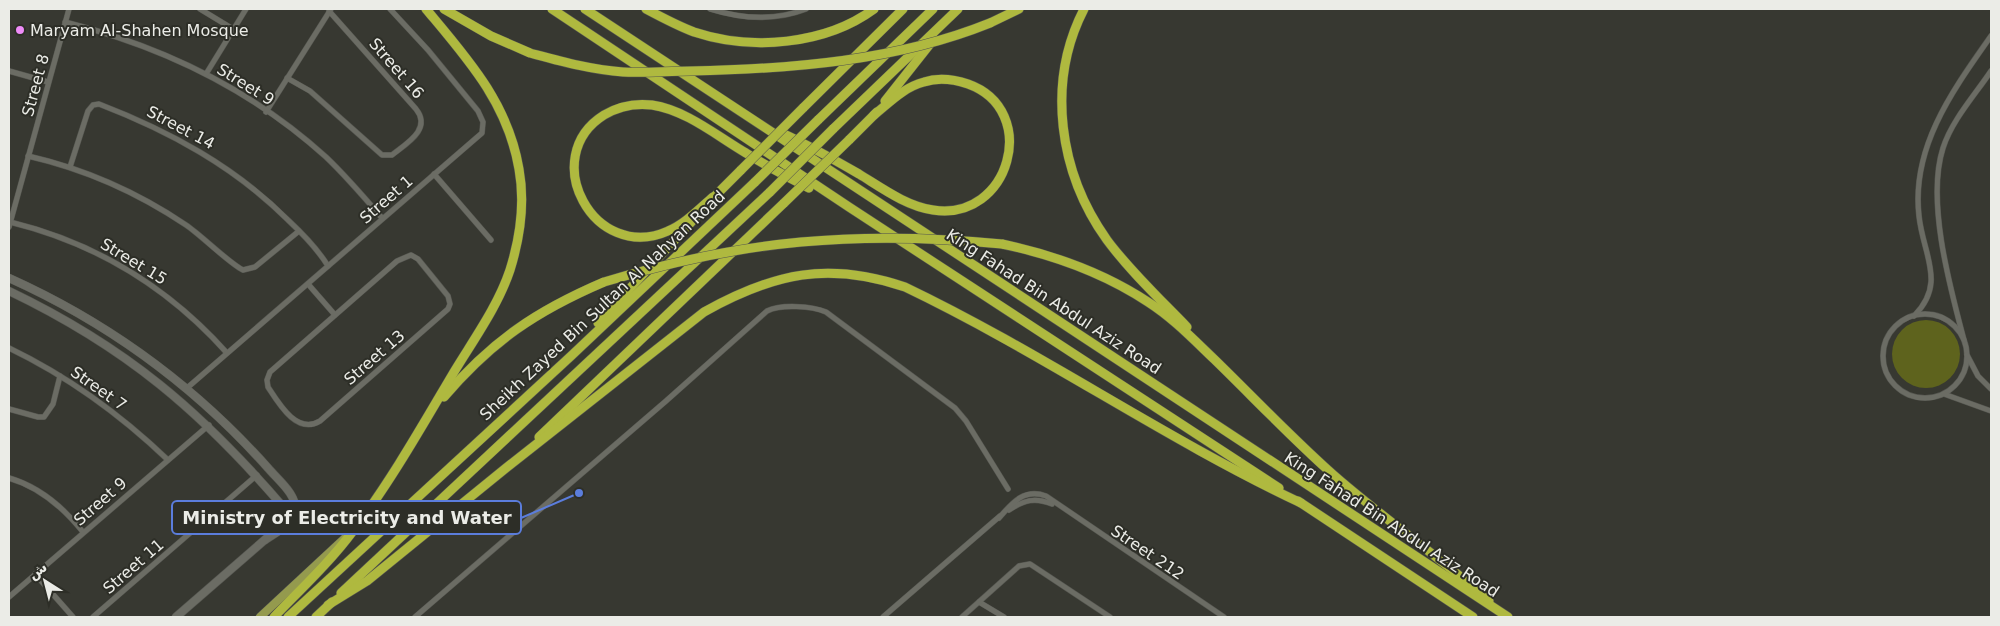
<svg xmlns="http://www.w3.org/2000/svg" width="2000" height="626" font-family="'DejaVu Sans','Noto Sans Arabic',sans-serif">
	<style>
		.green { fill: #5e631d }
		.lines { fill: none; stroke-linecap: round; stroke-linejoin: round }
		.street-casing { stroke: #54554f; stroke-width: 6 }
		.secondary-casing { stroke: #54554f; stroke-width: 9 }
		.primary-casing { stroke: #54554f; stroke-width: 9 }
		.highway-casing { stroke: #54554f; stroke-width: 10 }
		.street { stroke: #6b6c64; stroke-width: 5 }
		.secondary { stroke: #6b6c64; stroke-width: 8 }
		.primary { stroke: #949a4e; stroke-width: 8 }
		.highway { stroke: #afb93f; stroke-width: 9 }
		.highway-bridge-casing { stroke: #54554f; stroke-width: 10; stroke-linecap: butt }
		.highway-bridge { stroke: #afb93f; stroke-width: 9 }
		.poi-dot { fill: #ee8cf8; stroke: #2d2e27; stroke-width: 2 }
		.labels { text-anchor: middle; stroke-width: 4; stroke-linejoin: round; paint-order: stroke }
		.poi-label { font-size: 16px; fill: #ebece7; stroke: #2d2e27; text-anchor: start }
		.street-label { font-size: 16px; fill: #ebece7; stroke: #2d2e27 }
		.leader { fill: none; stroke: #5b7ddc; stroke-width: 2 }
		.callout-dot { fill: #5b7ddc; stroke: #2d2e27; stroke-width: 2 }
		.callout { fill: #2d2e27; stroke: #5b7ddc; stroke-width: 2 }
		.callout-label { font-size: 18px; text-anchor: middle; font-weight: bold; fill: #ebece7 }
	</style>
	<rect width="100%" height="100%" fill="#373831"/>
	<circle class="green" cx="1926" cy="354" r="34"/>
	<g class="lines">
		<defs>
			<g id="street">
				<path d="M200 9 233 29"/>
				<path d="M710 9C742 19 775 21 806 9"/>
				<path d="M65 22C161 46 252 90 326 157 346 176 364 197 382 218"/>
				<path d="M9 71 48 82"/>
				<path d="M206 74 246 9"/>
				<path d="M287 78 310 91 382 155H392C407 143 432 129 416 109L329 11"/>
				<path d="M266 112 331 9"/>
				<path d="M28 156C85 169 137 192 186 225 201 235 230 264 243 270L255 267 299 231"/>
				<path d="M70 167 88 111 93 105 99 104C169 131 234 166 288 220 303 234 317 248 328 266"/>
				<path d="M434 174 491 240"/>
				<path d="M10 222C96 243 168 287 227 353"/>
				<path d="M9 227 69 9"/>
				<path d="M411 255 418 259 448 296 450 304 448 309 320 421C297 435 279 404 268 387L267 380 270 372 397 261Z"/>
				<path d="M308 284 335 315"/>
				<circle cx="1925" cy="356" r="42"/>
				<path d="M1914 316C1947 283 1923 255 1919 216 1911 147 1953 90 1991 36"/>
				<path d="M1964 340C1950 287 1926 201 1943 148 1952 120 1975 95 1991 71"/>
				<path d="M9 348C67 376 121 415 168 460"/>
				<path d="M1967 355 1978 376 1991 389"/>
				<path d="M187 388 482 133 483 122 478 111 428 50 390 9"/>
				<path d="M1944 394 1991 411"/>
				<path d="M9 409 38 417H44L53 404 60 376"/>
				<path d="M9 478C40 487 63 507 83 532"/>
				<path d="M1009 510C1024 500 1035 497 1052 504"/>
				<path d="M999 518C1012 503 1024 488 1046 496L1224 617"/>
				<path d="M35 574 73 617"/>
				<path d="M9 597 209 425"/>
				<path d="M979 602 1004 617"/>
				<path d="M93 617 257 475"/>
				<path d="M415 617 666 401 767 311C781 304 812 306 826 312L955 408 966 421 1008 489"/>
				<path d="M883 617 1000 516"/>
				<path d="M962 617 1019 566 1030 564 1110 617"/>
			</g>
			<g id="secondary">
				<path d="M9 278C109 323 195 386 268 468 278 480 298 495 295 512 292 525 275 533 265 540"/>
				<path d="M9 291C126 347 201 411 285 509L290 511 295 507"/>
				<path d="M277 529 283 518V506"/>
				<path d="M176 617 268 537"/>
			</g>
			<path id="primary" d="M260 617 345 538"/>
			<g id="highway">
				<path d="M444 9 491 36 530 53"/>
				<path d="M552 9 849 207 1279 488"/>
				<path d="M585 9 1508 617"/>
				<path d="M646 9C661 17 678 26 694 32 751 51 825 45 874 9"/>
				<path d="M1084 9C1046 83 1059 173 1107 240 1130 271 1160 299 1187 327"/>
				<path d="M990 23 1019 9"/>
				<path d="M885 101 934 39"/>
				<path d="M803 108 903 9"/>
				<path d="M818 120 933 9"/>
				<path d="M833 129 958 9"/>
				<path d="M782 133C808 145 833 159 859 174 882 188 906 206 933 210 1010 222 1041 110 968 84 953 79 939 77 924 82 904 87 889 103 874 115"/>
				<path d="M849 140 877 112"/>
				<path d="M713 197C699 209 685 224 668 231 594 264 537 157 604 115 619 106 635 103 652 105 686 110 717 136 746 153 766 166 788 177 809 188"/>
				<path d="M709 202 741 170"/>
				<path d="M1002 244C1054 255 1104 273 1148 302 1173 318 1193 339 1214 359 1252 396 1289 435 1328 470 1379 516 1438 555 1489 601"/>
				<path d="M598 323 696 217"/>
				<path d="M444 397C492 341 536 311 604 282"/>
				<path d="M539 437 784 203"/>
				<path d="M1298 501 1473 617"/>
				<path d="M341 593 770 192"/>
				<path d="M328 605 367 581 506 468 704 312C774 273 828 261 905 287 1041 352 1165 439 1301 503"/>
				<path d="M274 617C301 589 330 562 353 531 391 481 422 426 454 372 474 339 498 306 510 270 520 238 525 202 519 169 508 103 467 58 426 9"/>
				<path d="M288 617 571 356 755 182"/>
				<path d="M316 617 332 602"/>
			</g>
		</defs>
		<use href="#street" class="street-casing"/>
		<use href="#secondary" class="secondary-casing"/>
		<use href="#primary" class="primary-casing"/>
		<use href="#highway" class="highway-casing"/>
		<use href="#street" class="street"/>
		<use href="#secondary" class="secondary"/>
		<use href="#primary" class="primary"/>
		<use href="#highway" class="highway"/>
		<defs>
			<g id="highway-bridge">
				<path d="M530 53C560 61 592 70 623 72 645 73 669 71 691 71 791 69 896 61 990 23"/>
				<path d="M741 170 803 108"/>
				<path d="M755 182 818 120"/>
				<path d="M770 192 833 129"/>
				<path d="M784 203 849 140"/>
				<path d="M604 282C743 240 858 230 1002 244"/>
			</g>
		</defs>
		<use href="#highway-bridge" class="highway-bridge-casing"/>
		<use href="#highway-bridge" class="highway-bridge"/>
	</g>
	<circle class="poi-dot" cx="20" cy="30" r="5"/>
	<g class="labels">
		<g class="poi-label">
			<text x="30" y="36">Maryam Al-Shahen Mosque</text>
		</g>
		<g class="street-label">
			<text transform="translate(397 68) rotate(49)" y="6">Street 16</text>
			<text transform="translate(246 84) rotate(32)" y="6">Street 9</text>
			<text transform="translate(35 85) rotate(-75)" y="6">Street 8</text>
			<text transform="translate(181 127) rotate(28)" y="6">Street 14</text>
			<text transform="translate(386 199) rotate(-41)" y="6">Street 1</text>
			<text transform="translate(134 261) rotate(31)" y="6">Street 15</text>
			<text transform="translate(1054 301) rotate(33)" y="6">King Fahad Bin Abdul Aziz Road</text>
			<text transform="translate(602 305) rotate(-43)" y="6">Sheikh Zayed Bin Sultan Al Nahyan Road</text>
			<text transform="translate(374 357) rotate(-41)" y="6">Street 13</text>
			<text transform="translate(99 388) rotate(35)" y="6">Street 7</text>
			<text transform="translate(100 501) rotate(-41)" y="6">Street 9</text>
			<text transform="translate(1392 524) rotate(33)" y="6">King Fahad Bin Abdul Aziz Road</text>
			<text transform="translate(1148 552) rotate(34)" y="6">Street 212</text>
			<text transform="translate(133 566) rotate(-41)" y="6">Street 11</text>
		</g>
	</g>
	<path class="leader" d="M579 493L521 518"/>
	<circle class="callout-dot" cx="579" cy="493" r="5"/>
	<rect class="callout" x="172" y="501" width="349" height="33" rx="5"/>
	<g class="callout-label">
		<text x="347" y="524">Ministry of Electricity and Water</text>
	</g>
	<rect width="2000" height="626" fill="none" stroke="#ebece7" stroke-width="20"/>
	<g transform="translate(45 581) rotate(324)" stroke="#2d2e27" stroke-width="4" paint-order="stroke">
	<path d="M0-4L9 19L0 12L-9 19Z" fill="#ebece7"/>
	<text y="-8" font-size="14" font-weight="bold" text-anchor="middle" fill="#ebece7">ش</text>
	</g>
</svg>
